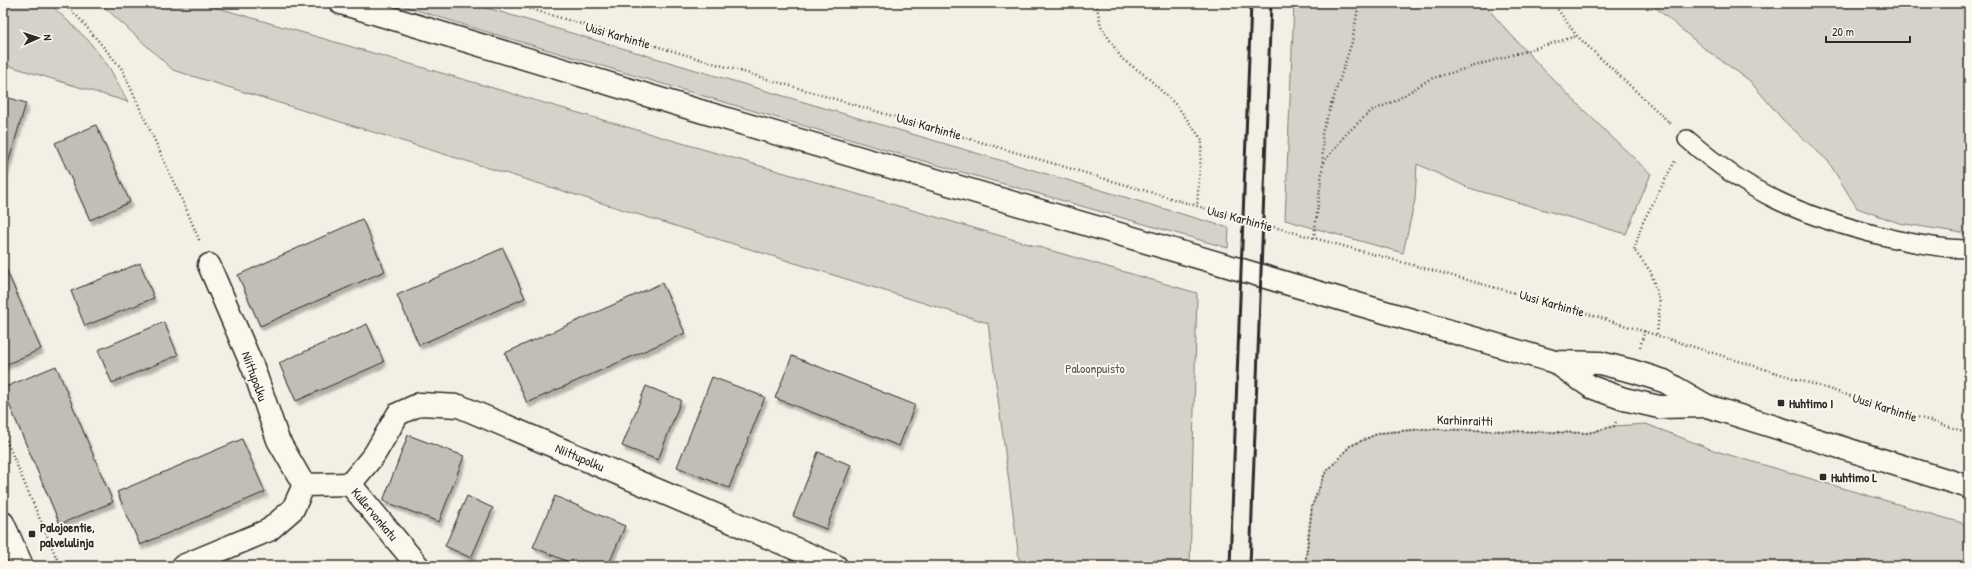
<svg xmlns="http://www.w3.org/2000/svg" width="1972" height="569" font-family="'Patrick Hand',sans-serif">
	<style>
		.green { fill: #d5d2c9; stroke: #807e7a }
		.building { fill: #c0beb6; stroke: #2b2b2b; filter: url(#shadow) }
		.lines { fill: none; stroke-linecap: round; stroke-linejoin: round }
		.service-casing { stroke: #2b2b2b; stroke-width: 20 }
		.minor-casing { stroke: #2b2b2b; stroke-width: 25 }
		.tertiary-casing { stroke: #2b2b2b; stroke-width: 25 }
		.path { stroke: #2b2b2b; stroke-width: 2.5; stroke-dasharray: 1 3; stroke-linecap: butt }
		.service { stroke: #fbf7ec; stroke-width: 17 }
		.minor { stroke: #fbf7ec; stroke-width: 22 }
		.tertiary { stroke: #fbf7ec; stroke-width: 22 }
		.rail { stroke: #2b2b2b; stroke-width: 3 }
		.poi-dot { fill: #2b2b2b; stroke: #fbf7ec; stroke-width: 1.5 }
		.labels { text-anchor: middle; stroke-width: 4; stroke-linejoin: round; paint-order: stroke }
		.street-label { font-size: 13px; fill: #2b2b2b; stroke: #fbf7ec }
		.park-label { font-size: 13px; fill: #565552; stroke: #fbf7ec }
		.poi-label { font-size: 13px; font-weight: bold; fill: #2b2b2b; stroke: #fbf7ec; text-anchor: start }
	</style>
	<defs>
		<filter id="shadow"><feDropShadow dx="2.5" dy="4.5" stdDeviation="1" flood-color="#0004"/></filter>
	</defs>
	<rect width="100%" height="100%" fill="#f3efe4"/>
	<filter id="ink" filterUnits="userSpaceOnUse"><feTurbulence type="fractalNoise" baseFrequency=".025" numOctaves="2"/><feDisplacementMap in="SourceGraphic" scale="8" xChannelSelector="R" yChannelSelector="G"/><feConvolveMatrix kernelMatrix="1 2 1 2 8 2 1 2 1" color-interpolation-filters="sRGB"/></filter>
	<g filter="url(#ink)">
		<g class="green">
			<path d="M3 3H49L88 40 109 67 128 102 3 64Z"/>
			<path d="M100 3H201L1197 293 1190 566H1020L988 323 173 70Z"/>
			<path d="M394 3H470L1229 228 1228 248 906 156 484 31Z"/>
			<path d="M1294 3H1483C1535 64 1592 119 1651 174L1626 234 1469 188 1417 164 1415 200 1403 253 1285 220Z"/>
			<path d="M1650 3H1969V234L1899 223 1857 208 1828 161 1783 120 1749 80 1705 49Z"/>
			<path d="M1646 424 1716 451 1969 525V566H1305L1312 506 1325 473 1350 446 1379 433 1423 429 1588 433 1614 426Z"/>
		</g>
		<g class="building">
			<path d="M3 96 26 103 3 180Z"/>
			<path d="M96 125 130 202 90 220 55 143Z"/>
			<path d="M362 219 385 271 260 326 238 275Z"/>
			<path d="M503 248 525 298 419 345 397 295Z"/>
			<path d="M140 263 154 298 85 326 71 291Z"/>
			<path d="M5 267 41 349 3 366V268Z"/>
			<path d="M662 283 685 333 527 403 505 353Z"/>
			<path d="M164 322 178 355 112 383 98 350Z"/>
			<path d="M367 324 384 362 296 401 279 363Z"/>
			<path d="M792 356 915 405 899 446 775 398Z"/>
			<path d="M56 366 113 502 60 524 3 390V388Z"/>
			<path d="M712 377 765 397 729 488 677 467Z"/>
			<path d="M646 386 681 400 658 460 622 446Z"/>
			<path d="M408 435 464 456 439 522 383 501Z"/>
			<path d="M242 439 265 492 140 545 117 492Z"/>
			<path d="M818 452 851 465 826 529 793 516Z"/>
			<path d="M467 496 493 508 471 558 445 546Z"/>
			<path d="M555 496 625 526 608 566H578L533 547Z"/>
		</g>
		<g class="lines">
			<defs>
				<path id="service" d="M1687 139C1750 194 1801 216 1882 236 1911 243 1940 249 1969 249"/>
				<g id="minor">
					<path d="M209 265 254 370 278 440 304 485"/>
					<path d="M350 484 374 455 398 414 420 404 459 406 836 566"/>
					<path d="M3 523 22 566"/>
					<path d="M183 566 269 530 293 509 304 485 350 484 418 566"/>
				</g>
				<g id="tertiary">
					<path d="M341 3 683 106 1555 362 1600 363 1632 371 1664 381 1707 406 1969 487"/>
					<path d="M1555 362 1591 387 1624 399 1659 407 1707 406"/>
				</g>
			</defs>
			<use href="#service" class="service-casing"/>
			<use href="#minor" class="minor-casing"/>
			<use href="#tertiary" class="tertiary-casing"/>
			<g class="path">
				<path d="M62 3 79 18 122 69 187 211 200 242"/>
				<path d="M510 3 1197 206 1566 307 1969 433"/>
				<path d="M1096 3 1101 26 1122 59 1145 75 1178 107 1202 140 1197 206"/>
				<path d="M1553 3 1577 36 1671 124"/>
				<path d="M1323 163 1346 134 1371 111 1395 101 1430 79 1577 36"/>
				<path d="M1314 238 1323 163 1322 133 1352 42 1359 3"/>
				<path d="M1657 334 1660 303 1651 272 1634 250 1642 224 1676 159"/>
				<path d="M1640 347 1645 330"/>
				<path d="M3 433 60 566"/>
				<path d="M1305 566 1312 506 1325 473 1350 446 1379 433 1423 429 1588 433 1614 426 1616 422"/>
			</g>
			<use href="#service" class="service"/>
			<use href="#minor" class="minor"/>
			<use href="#tertiary" class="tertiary"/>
			<g class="rail">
				<path d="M1230 566 1251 3"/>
				<path d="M1250 566 1271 3"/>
			</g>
		</g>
	</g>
	<g class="poi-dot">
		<rect x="1777" y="399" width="8" height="8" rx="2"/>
		<rect x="1819" y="473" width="8" height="8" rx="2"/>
		<rect x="28" y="530" width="8" height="8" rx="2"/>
	</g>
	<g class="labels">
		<g class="street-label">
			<text transform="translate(618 35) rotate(16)" y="5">Uusi Karhintie</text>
			<text transform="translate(929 126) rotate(16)" y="5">Uusi Karhintie</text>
			<text transform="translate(1240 218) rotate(15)" y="5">Uusi Karhintie</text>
			<text transform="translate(1552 303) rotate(16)" y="5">Uusi Karhintie</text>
			<text transform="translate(255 376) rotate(70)" y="5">Niittupolku</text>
			<text transform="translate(1885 407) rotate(18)" y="5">Uusi Karhintie</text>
			<text transform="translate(1465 420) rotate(2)" y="5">Karhinraitti</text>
			<text transform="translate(580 457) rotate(23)" y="5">Niittupolku</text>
			<text transform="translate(375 514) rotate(50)" y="5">Kullervonkatu</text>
		</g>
		<g class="park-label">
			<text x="1095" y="373">Paloonpuisto</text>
		</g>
		<g class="poi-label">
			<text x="1789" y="408">Huhtimo I</text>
			<text x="1831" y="482">Huhtimo L</text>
			<text x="40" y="532">Palojoentie,<tspan x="40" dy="15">palvelulinja</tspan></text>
		</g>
	</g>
	<rect width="1972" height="569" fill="none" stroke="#fbf7ec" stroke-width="16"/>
	<rect x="8" y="8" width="1956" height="553" fill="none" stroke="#2b2b2b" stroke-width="1.5" filter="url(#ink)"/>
	<g transform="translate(38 38) rotate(87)" stroke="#fbf7ec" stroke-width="3" paint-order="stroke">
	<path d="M0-3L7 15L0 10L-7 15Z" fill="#2b2b2b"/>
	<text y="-6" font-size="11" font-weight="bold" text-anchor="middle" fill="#2b2b2b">N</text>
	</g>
	<path d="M1826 36v6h84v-6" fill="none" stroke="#2b2b2b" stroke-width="2"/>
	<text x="1832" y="36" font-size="12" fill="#2b2b2b" stroke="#fbf7ec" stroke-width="3" paint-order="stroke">20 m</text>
</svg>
